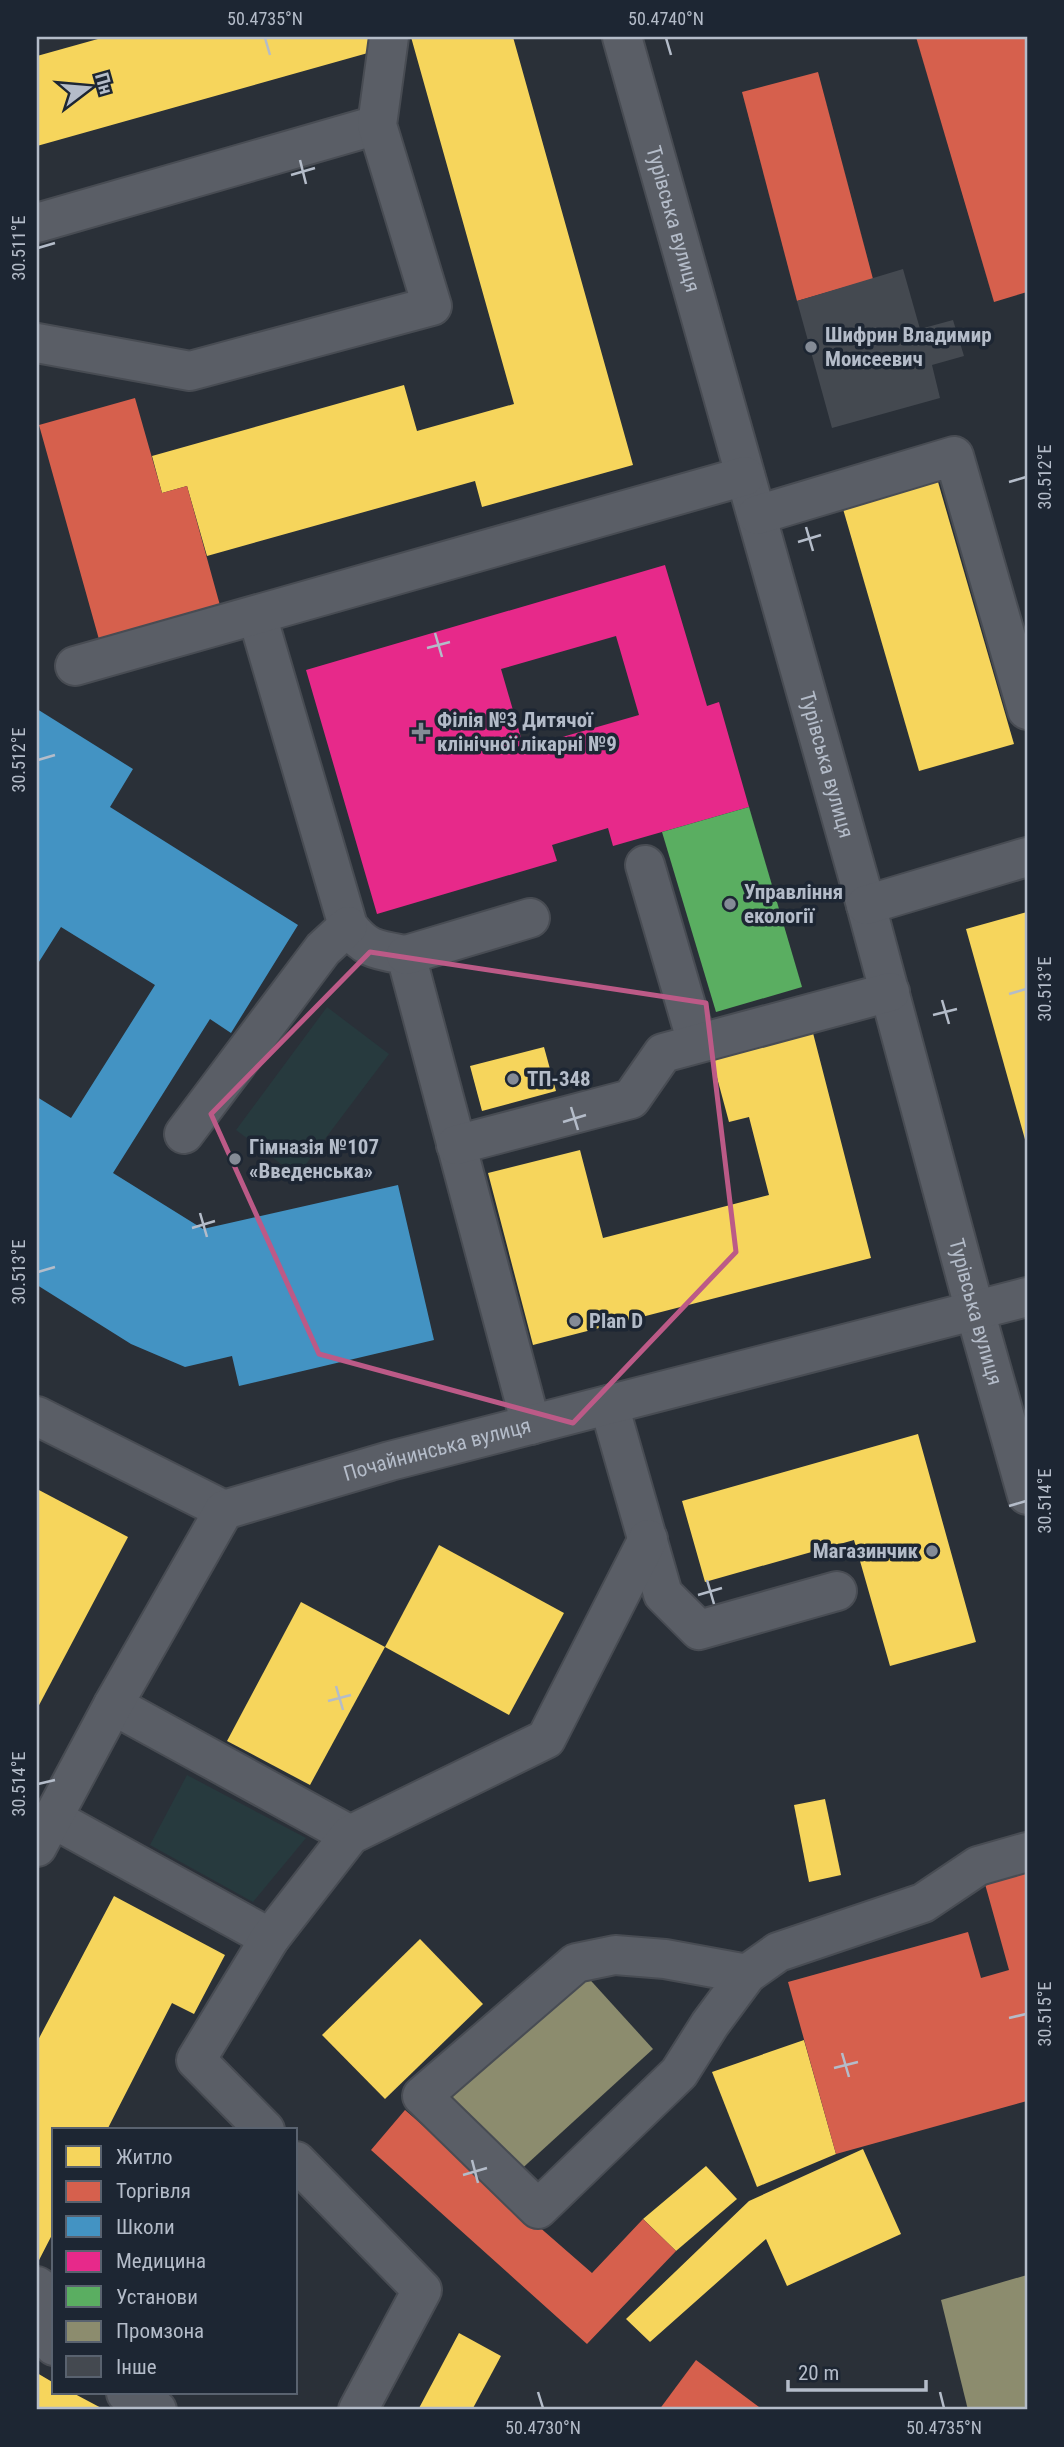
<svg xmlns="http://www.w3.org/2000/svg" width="1064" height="2447" font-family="'Roboto Condensed',sans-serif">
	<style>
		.green { fill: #273a3e }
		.homes { fill: #f6d55c }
		.shops { fill: #d6604d }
		.schools { fill: #4393c3 }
		.health { fill: #e7298a; fill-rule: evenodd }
		.public { fill: #5aae61 }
		.industry { fill: #8c8c6e }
		.building { fill: #444950 }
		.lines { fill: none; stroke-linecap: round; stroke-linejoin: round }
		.minor-casing { stroke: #484c53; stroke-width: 42 }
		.minor { stroke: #5a5e66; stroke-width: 38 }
		.marked { fill: none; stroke: #bc5a87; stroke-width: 5; stroke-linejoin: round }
		.ticks { fill: none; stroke: #b4bcc9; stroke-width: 2.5 }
		.poi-dot { fill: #848b96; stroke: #1d2633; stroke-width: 2.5 }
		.labels { text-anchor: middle; stroke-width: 7; stroke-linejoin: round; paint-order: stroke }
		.street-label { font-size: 21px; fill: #b4bcc9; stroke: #1d2633 }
		.poi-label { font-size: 21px; font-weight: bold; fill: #b4bcc9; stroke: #1d2633; text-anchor: start }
		.neatline { fill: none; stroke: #b4bcc9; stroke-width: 2.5 }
		.ticks-label { font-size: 18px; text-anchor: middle; fill: #b4bcc9 }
	</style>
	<rect width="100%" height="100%" fill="#2a3038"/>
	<g class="green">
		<path d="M327 1007 389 1054 297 1176 236 1130Z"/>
		<path d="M187 1775 306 1838 253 1902 150 1845Z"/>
	</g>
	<g class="homes">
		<path d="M105 37H372L375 51 37 146V56Z"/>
		<path d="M411 37H513L633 465 482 507 475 481 207 556 187 486 162 493 152 456 404 385 417 431 514 404Z"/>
		<path d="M936 475 1014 744 919 771 841 502Z"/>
		<path d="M1027 912V1143H1026L966 929Z"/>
		<path d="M813 1033 871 1258 533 1345 488 1173 580 1150 603 1238 769 1195 749 1117 729 1122 712 1059Z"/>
		<path d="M544 1047 556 1091 482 1111 470 1066Z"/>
		<path d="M918 1434 976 1642 890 1666 854 1540 705 1582 682 1501Z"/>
		<path d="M37 1489 128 1537 37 1709Z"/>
		<path d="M439 1545 564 1613 509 1715 385 1647Z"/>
		<path d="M301 1602 385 1647 310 1785 227 1741Z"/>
		<path d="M825 1799 841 1875 809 1882 794 1805Z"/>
		<path d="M114 1896 225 1955 194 2014 172 2003 107 2130H54V2231L37 2264V2042Z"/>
		<path d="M420 1939 483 2004 385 2099 322 2035Z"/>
		<path d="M804 2040 836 2154 757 2187 712 2072Z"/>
		<path d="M863 2149 901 2234 787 2286 766 2239 650 2342 626 2319 749 2201Z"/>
		<path d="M706 2166 737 2199 676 2251 643 2219Z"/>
		<path d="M459 2333 501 2356 472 2410H418Z"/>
		<path d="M37 2373 54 2383V2393H73L105 2410H37Z"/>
	</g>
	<g class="shops">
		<path d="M916 37H1027V292L994 302Z"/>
		<path d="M818 72 873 279 797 301 742 92Z"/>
		<path d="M135 398 162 493 187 486 221 609 100 643 39 425Z"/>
		<path d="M1027 1873V2101L836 2154 788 1982 968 1932 981 1978 1009 1970 985 1884Z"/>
		<path d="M405 2110 592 2273 643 2219 676 2251 587 2344 371 2150Z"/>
		<path d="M696 2360 763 2410H659Z"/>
	</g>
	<path class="schools" d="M37 709 133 769 110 807 298 925 231 1033 210 1019 113 1173 203 1229 398 1185 434 1340 239 1386 232 1356 185 1367 131 1344 37 1285V1097L71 1118 155 985 61 927 37 965Z"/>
	<path class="health" d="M665 565 707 706 719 702 749 807 613 846 608 828 552 845 557 861 377 914 306 670ZM616 636 639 715 524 748 501 669Z"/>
	<path class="public" d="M749 807 802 987 716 1012 662 832Z"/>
	<g class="industry">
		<path d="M583 1972 653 2049 516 2174 447 2097Z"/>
		<path d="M1027 2275V2410H968L941 2300Z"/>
	</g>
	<path class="building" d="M903 269 920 329 953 320 964 356 932 365 940 398 832 428 797 301Z"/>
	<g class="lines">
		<defs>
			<g id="minor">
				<path id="s1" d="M622 37 866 905 975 1311 1027 1495"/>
				<path d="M37 223 377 125"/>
				<path d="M37 343 190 371 432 306 377 125 389 37"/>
				<path d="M757 515 954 456 1027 710"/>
				<path d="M257 615 348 926C366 950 377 950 406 955L531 1425"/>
				<path d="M75 666 745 476"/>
				<path d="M645 865 697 1043"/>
				<path d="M866 905 1027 857"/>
				<path d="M406 955 530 918"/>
				<path d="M184 1134 323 949 348 926"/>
				<path d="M456 1145 631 1099 663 1053 890 992"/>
				<path d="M609 1405 663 1594 699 1630 837 1591"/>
				<path d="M37 1416 224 1510"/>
				<path d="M113 1705 350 1835"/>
				<path d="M52 1818 270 1938"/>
				<path id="s2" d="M37 1847 113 1705 224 1510 390 1461 1027 1297"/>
				<path d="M747 1974 665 1959 615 1955 576 1963 422 2096 538 2209 679 2073 710 2024 747 1974 778 1952 923 1903 978 1866 1027 1852"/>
				<path d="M265 2130 196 2060 270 1938 350 1835 546 1739 648 1539"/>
				<path d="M296 2161 422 2290 358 2410"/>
				<path d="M37 2286 41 2289 39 2313 54 2346"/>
				<path d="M126 2393 157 2410"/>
			</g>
		</defs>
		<use href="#minor" class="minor-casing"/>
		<use href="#minor" class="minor"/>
	</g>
	<path class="marked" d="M370 952 706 1003 736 1252 573 1423 319 1354 211 1114Z"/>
	<path class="ticks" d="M265 38 270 55M666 38 671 55M300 160 306 184M291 175 315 168M38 248 55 243M1009 482 1026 477M806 527 813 551M798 542 821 535M435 633 442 657M427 648 450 642M38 760 55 755M1009 994 1026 989M942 1000 949 1024M933 1015 957 1009M571 1107 578 1130M563 1122 586 1115M200 1213 207 1237M192 1228 215 1221M38 1272 55 1267M1009 1506 1026 1501M707 1580 714 1604M698 1595 722 1588M336 1686 343 1710M328 1701 351 1695M38 1784 55 1780M1009 2018 1026 2014M842 2053 849 2077M834 2068 858 2062M472 2160 478 2183M463 2175 487 2168M538 2392 543 2408M940 2392 944 2408"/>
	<g class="poi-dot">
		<circle cx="811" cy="347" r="7"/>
		<path d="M417.5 721.5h7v7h7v7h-7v7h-7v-7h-7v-7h7z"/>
		<circle cx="730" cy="904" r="7"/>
		<circle cx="513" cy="1079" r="7"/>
		<circle cx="235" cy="1159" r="7"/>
		<circle cx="575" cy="1321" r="7"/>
		<circle cx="932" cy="1551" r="7"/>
	</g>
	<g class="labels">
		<g class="street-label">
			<text dy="7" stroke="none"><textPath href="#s1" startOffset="189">Турівська вулиця</textPath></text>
			<text dy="7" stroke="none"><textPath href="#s1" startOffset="756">Турівська вулиця</textPath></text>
			<text dy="7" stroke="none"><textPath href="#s1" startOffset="1323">Турівська вулиця</textPath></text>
			<text dy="7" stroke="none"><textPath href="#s2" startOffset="607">Почайнинська вулиця</textPath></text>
		</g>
		<g class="poi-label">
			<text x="825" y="342">Шифрин Владимир<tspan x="825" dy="24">Моисеевич</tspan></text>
			<text x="437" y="727">Філія №3 Дитячої<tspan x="437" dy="24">клінічної лікарні №9</tspan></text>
			<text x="744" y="899">Управління<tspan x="744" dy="24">екології</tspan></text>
			<text x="527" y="1086">ТП-348</text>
			<text x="249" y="1154">Гімназія №107<tspan x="249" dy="24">«Введенська»</tspan></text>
			<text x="589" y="1328">Plan D</text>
			<text x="918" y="1558" text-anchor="end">Магазинчик</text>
		</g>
	</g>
	<rect width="1064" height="2447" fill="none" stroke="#1d2633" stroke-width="77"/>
	<rect x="52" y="2128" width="245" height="266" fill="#1d2633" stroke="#59626f" stroke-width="2"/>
	<rect x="66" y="2146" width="35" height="21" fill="#f6d55c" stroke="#59626f" stroke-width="2"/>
	<text x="116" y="2164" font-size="21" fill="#b4bcc9">Житло</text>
	<rect x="66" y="2181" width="35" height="21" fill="#d6604d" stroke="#59626f" stroke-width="2"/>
	<text x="116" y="2198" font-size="21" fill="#b4bcc9">Торгівля</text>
	<rect x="66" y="2216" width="35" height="21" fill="#4393c3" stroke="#59626f" stroke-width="2"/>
	<text x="116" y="2234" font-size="21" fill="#b4bcc9">Школи</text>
	<rect x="66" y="2251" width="35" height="21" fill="#e7298a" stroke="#59626f" stroke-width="2"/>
	<text x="116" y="2268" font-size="21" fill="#b4bcc9">Медицина</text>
	<rect x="66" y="2286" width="35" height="21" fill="#5aae61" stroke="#59626f" stroke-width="2"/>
	<text x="116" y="2304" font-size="21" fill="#b4bcc9">Установи</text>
	<rect x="66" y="2321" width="35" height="21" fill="#8c8c6e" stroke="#59626f" stroke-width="2"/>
	<text x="116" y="2338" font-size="21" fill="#b4bcc9">Промзона</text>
	<rect x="66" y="2356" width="35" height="21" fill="#444950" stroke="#59626f" stroke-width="2"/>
	<text x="116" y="2374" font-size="21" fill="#b4bcc9">Інше</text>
	<g transform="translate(88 88) rotate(74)" stroke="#1d2633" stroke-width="5" paint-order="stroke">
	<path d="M0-5L12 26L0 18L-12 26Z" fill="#b4bcc9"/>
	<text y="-10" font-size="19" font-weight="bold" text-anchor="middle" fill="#b4bcc9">Пн</text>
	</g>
	<path d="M788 2380v10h138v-10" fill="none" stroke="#b4bcc9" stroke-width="3.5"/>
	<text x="798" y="2380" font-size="21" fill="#b4bcc9" stroke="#1d2633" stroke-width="5" paint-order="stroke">20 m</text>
	<rect x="38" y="38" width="988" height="2370" class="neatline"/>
	<g class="ticks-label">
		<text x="265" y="25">50.4735°N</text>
		<text x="666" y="25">50.4740°N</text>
		<text transform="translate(19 248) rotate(-90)" y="6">30.511°E</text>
		<text transform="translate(1045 477) rotate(-90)" y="6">30.512°E</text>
		<text transform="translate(19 760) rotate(-90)" y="6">30.512°E</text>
		<text transform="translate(1045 989) rotate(-90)" y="6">30.513°E</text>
		<text transform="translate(19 1272) rotate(-90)" y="6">30.513°E</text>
		<text transform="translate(1045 1501) rotate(-90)" y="6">30.514°E</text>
		<text transform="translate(19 1784) rotate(-90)" y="6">30.514°E</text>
		<text transform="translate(1045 2014) rotate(-90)" y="6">30.515°E</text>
		<text x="543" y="2434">50.4730°N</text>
		<text x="944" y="2434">50.4735°N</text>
	</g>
</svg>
